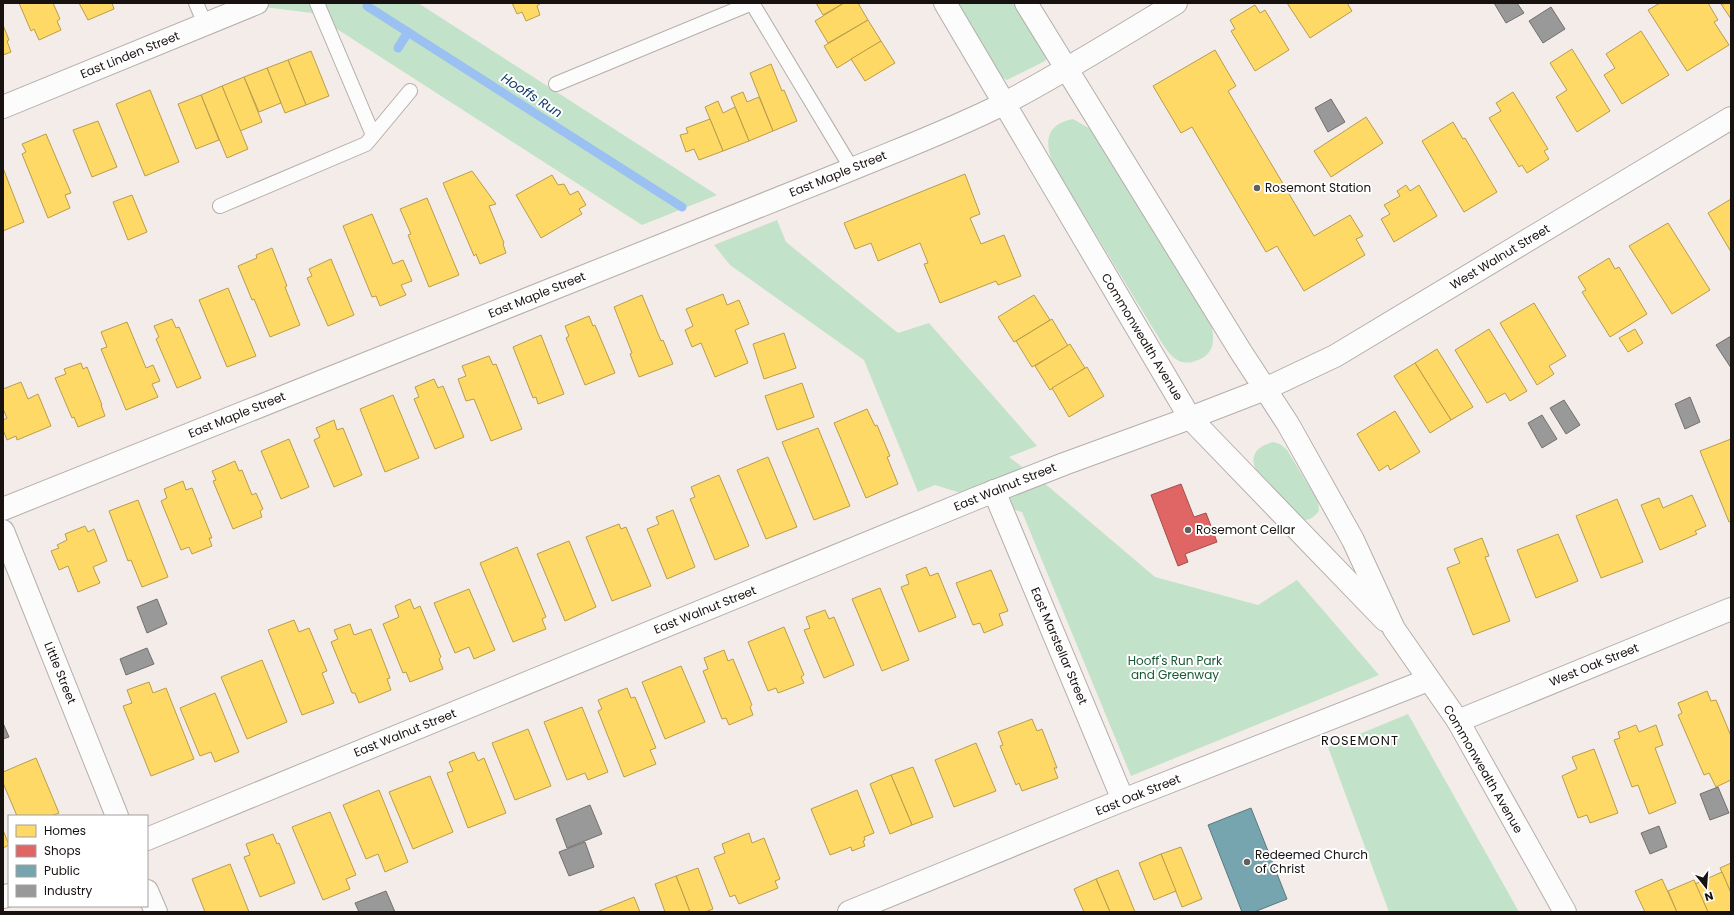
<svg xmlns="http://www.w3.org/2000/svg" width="1734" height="915" font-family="Poppins,sans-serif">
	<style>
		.green { fill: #c2e3c9 }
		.homes { fill: #ffd966; stroke: #b99d4c }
		.shops { fill: #e06666; stroke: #a44d4c }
		.public { fill: #76a5af; stroke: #5a797f }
		.industry { fill: #999; stroke: #727070 }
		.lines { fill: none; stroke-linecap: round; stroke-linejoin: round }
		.stream { stroke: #9ac1f1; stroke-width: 9 }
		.service-casing { stroke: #b4aeab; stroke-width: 16 }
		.minor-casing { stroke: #b4aeab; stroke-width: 24 }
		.tertiary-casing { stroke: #b4aeab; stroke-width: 24 }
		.service { stroke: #fdfcfc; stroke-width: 14 }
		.minor { stroke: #fdfcfc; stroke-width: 22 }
		.tertiary { stroke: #fdfcfc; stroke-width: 22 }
		.poi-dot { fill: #645e5c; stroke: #fff; stroke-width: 1.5 }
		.labels { text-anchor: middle; stroke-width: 4; stroke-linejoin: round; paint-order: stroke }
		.street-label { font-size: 12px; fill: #171210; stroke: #fff }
		.poi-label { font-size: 12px; fill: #171210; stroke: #fff; text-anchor: start }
		.park-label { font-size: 12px; fill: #185834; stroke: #fff }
		.water-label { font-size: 13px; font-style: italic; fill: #113a66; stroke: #fff }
		.neighbourhood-label { font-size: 13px; letter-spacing: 1px; fill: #171210; stroke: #fff }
	</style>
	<rect width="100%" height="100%" fill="#f4ece8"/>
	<g class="green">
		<path d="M233 3H418L717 195 642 225 312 13Z"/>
		<path d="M956 3H1016L1047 57 1045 61 1007 80 1001 77Z"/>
		<path d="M1073 119 1092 130 1211 324C1216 342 1213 356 1195 361 1190 363 1184 363 1179 361 1171 357 1167 350 1162 343L1054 166C1044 144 1045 124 1073 119Z"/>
		<path d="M777 220 786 242 898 333 929 323 1037 446 1009 457 1049 487 1155 577 1258 605 1297 580 1379 675 1131 776 1022 512 935 485 918 492 864 360 730 265 714 245Z"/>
		<path d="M1273 442 1280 444 1287 450 1318 501 1319 511C1313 518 1309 521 1300 520L1258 474C1248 457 1255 447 1273 442Z"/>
		<path d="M1408 714 1519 912H1389L1328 747Z"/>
	</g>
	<g class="homes">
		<path d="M19 3H53L60 19 57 21 61 30 39 40 34 29 31 31Z"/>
		<path d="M79 3H112L114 9 88 20Z"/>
		<path d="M512 3H541L537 6 540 15 526 21 522 12 517 14Z"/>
		<path d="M816 3H844L823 15Z"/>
		<path d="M844 3H858L868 20 828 43 815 21Z"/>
		<path d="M1287 3H1347L1352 11 1310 38Z"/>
		<path d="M1660 3H1708L1718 20 1714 22 1729 45 1687 71 1648 10Z"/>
		<path d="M1731 3V19L1721 4Z"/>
		<path d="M1255 5 1260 13 1265 10 1289 50 1255 71 1231 31 1235 29 1230 20Z"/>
		<path d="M868 20 881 41 837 68 824 46Z"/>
		<path d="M3 25 9 40 7 41 11 52 3 55Z"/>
		<path d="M1641 31 1669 75 1622 104 1604 75 1615 68 1606 54Z"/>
		<path d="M881 41 895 63 865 81 851 59Z"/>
		<path d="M1572 49 1610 111 1577 132 1556 97 1567 90 1550 63Z"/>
		<path d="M1215 50 1236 86 1228 91 1314 236 1350 215 1363 236 1356 239 1365 255 1304 291 1277 246 1266 252 1192 127 1181 133 1153 86Z"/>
		<path d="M311 51 329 96 306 105 288 60Z"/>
		<path d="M288 60 306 105 285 113 267 68Z"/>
		<path d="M771 64 782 91 784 90 797 121 773 131 750 73Z"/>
		<path d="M267 68 281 103 259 112 244 77Z"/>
		<path d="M244 77 262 122 240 131 222 86Z"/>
		<path d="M222 86 248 149 227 158 201 95Z"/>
		<path d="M150 90 179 162 145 176 116 104Z"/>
		<path d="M743 92 747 102 759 97 773 131 749 141 731 97Z"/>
		<path d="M1513 92 1548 149 1544 151 1549 159 1527 173 1522 165 1519 167 1489 118 1501 111 1496 103Z"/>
		<path d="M201 95 219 140 196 149 178 104Z"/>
		<path d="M718 101 723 113 735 107 749 141 723 151 705 107Z"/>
		<path d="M1366 117 1383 143 1331 177 1314 151Z"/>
		<path d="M710 119 723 151 699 160 694 149 686 152 680 135 688 133 686 128Z"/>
		<path d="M98 121 117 167 92 177 73 130Z"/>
		<path d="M1453 122 1463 139 1465 138 1497 192 1464 212 1422 141Z"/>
		<path d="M46 134 71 193 65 195 70 208 48 218 22 154 26 152 22 144Z"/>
		<path d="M3 168 24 222 3 231Z"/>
		<path d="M472 171 496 204 489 206 504 243 503 244 506 253 480 264 476 254 474 256 443 183Z"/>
		<path d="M965 174 980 214 970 218 981 244 1004 235 1021 276 998 285 996 281 940 303 924 264 928 263 920 243 878 261 871 243 855 249 844 223Z"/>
		<path d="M552 175 558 185 564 184 570 195 578 191 586 205 579 209 582 214 541 238 516 195Z"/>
		<path d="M1406 185 1410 191 1419 185 1437 216 1394 242 1381 219 1390 214 1384 205 1400 196 1397 191Z"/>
		<path d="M132 195 147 232 128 240 113 202Z"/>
		<path d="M427 198 459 275 429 287 408 235 411 234 400 209Z"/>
		<path d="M1731 199V252L1708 213Z"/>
		<path d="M372 214 393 264 403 260 412 281 401 285 406 295 380 306 376 296 372 297 343 226Z"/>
		<path d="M1668 223 1710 290 1672 314 1629 246Z"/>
		<path d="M272 248 287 286 285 287 300 325 270 337 254 299 252 300 238 266 257 258 256 255Z"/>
		<path d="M1609 258 1615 269 1619 267 1647 314 1610 337 1582 292 1586 290 1578 277Z"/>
		<path d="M331 259 354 315 328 326 307 278 312 276 309 269Z"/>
		<path d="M228 288 256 356 227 367 199 300Z"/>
		<path d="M723 294 727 305 739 300 749 324 735 330 748 363 715 377 701 343 692 347 685 330 693 326 686 309Z"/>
		<path d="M642 295 661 341 663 340 673 364 639 377 630 354 632 353 614 307Z"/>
		<path d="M1034 295 1050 320 1014 342 998 317Z"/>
		<path d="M1534 303 1566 356 1549 366 1554 374 1537 385 1500 323Z"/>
		<path d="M589 316 593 326 595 325 615 373 585 385 566 338 569 336 565 326Z"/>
		<path d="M172 319 176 328 179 327 201 378 177 388 156 339 159 337 154 326Z"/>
		<path d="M1052 319 1068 346 1032 367 1016 341Z"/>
		<path d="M127 322 146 368 153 365 160 381 152 384 158 397 126 410 101 349 107 347 101 332Z"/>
		<path d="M1489 329 1527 391 1510 401 1505 393 1487 403 1455 350Z"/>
		<path d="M1635 329 1643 343 1628 352 1619 338Z"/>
		<path d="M784 333 796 368 764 379 753 344Z"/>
		<path d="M541 335 564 394 538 404 536 397 533 398 513 347Z"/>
		<path d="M1070 344 1085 368 1050 390 1035 366Z"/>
		<path d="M1437 349 1473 407 1451 420 1415 363Z"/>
		<path d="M489 356 493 365 496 364 522 429 491 441 474 399 466 401 458 379 466 376 462 366Z"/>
		<path d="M81 363 83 369 87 367 102 405H101L105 416 78 427 74 417 72 418 55 378 66 374 64 369Z"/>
		<path d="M1415 363 1451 420 1430 433 1394 376Z"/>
		<path d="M1087 367 1104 396 1069 417 1052 388Z"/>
		<path d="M434 379 438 388 443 386 464 437 435 449 414 399 419 397 415 387Z"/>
		<path d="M21 382 28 399 38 394 51 426 17 440 16 436 7 440 3 430V420L7 418 3 409V389Z"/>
		<path d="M802 383 814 417 777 430 765 396Z"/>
		<path d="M393 395 419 458 385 472 360 409Z"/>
		<path d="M867 409 875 426 877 425 890 456 887 457 898 484 866 498 834 423Z"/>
		<path d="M1395 411 1420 452 1390 470 1388 465 1379 471 1357 434Z"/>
		<path d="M334 420 337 430 343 428 362 475 334 487 314 440 320 437 316 428Z"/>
		<path d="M818 428 850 506 814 520 782 442Z"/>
		<path d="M289 439 309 487 281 499 261 451Z"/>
		<path d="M1731 439V521L1729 522 1700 451Z"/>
		<path d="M768 457 797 527 766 539 737 470Z"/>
		<path d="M235 461 239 471 242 470 252 495 256 493 263 509 260 511 262 517 233 529 213 481 216 480 212 471Z"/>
		<path d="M719 475 749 546 715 560 690 499 695 497 691 487Z"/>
		<path d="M183 481 186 490 192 488 212 538H209L212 546 192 554 189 547 181 550 161 501 167 498 164 489Z"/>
		<path d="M1692 495 1706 526 1695 531 1697 534 1660 550 1641 505 1659 498 1663 508Z"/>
		<path d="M1617 499 1643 562 1601 578 1576 516Z"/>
		<path d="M138 500 168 577 142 587 131 560 128 561 109 511Z"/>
		<path d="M673 510 695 567 667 579 647 529 659 524 656 517Z"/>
		<path d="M619 524 621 529 626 527 651 586 612 601 586 537Z"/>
		<path d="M85 526 88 532 94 529 107 561 93 567 100 583 78 592 68 566 59 570 51 551 59 548 57 545 67 540 65 534Z"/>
		<path d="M1558 534 1578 581 1536 598 1517 550Z"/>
		<path d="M1482 538 1489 556 1485 557 1510 621 1473 635 1447 568 1460 563 1454 549Z"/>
		<path d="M569 541 596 607 565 621 537 554Z"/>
		<path d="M517 547 546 617 542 619 546 629 513 642 480 563Z"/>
		<path d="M926 567 930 576 938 573 956 617 919 632 901 587 909 584 906 575Z"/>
		<path d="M991 570 1008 611 999 614 1003 625 984 633 980 623 973 625 956 583Z"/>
		<path d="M880 588 909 660 882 671 852 599Z"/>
		<path d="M469 589 495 650 474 659 469 647 455 653 434 603Z"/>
		<path d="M410 599 414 609 420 606 441 657 439 659 443 669 410 682 406 672 403 673 383 624 399 617 395 606Z"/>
		<path d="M825 610 829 619 834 617 854 665 824 678 804 630 810 628 806 617Z"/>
		<path d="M294 620 299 632 309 628 327 671 322 673 334 703 302 715 268 630Z"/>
		<path d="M350 624 354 635 371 629 390 678 387 679 391 690 359 703 355 693H352L331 642 338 639 334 630Z"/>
		<path d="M784 627 804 675 801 677 804 683 778 693 776 688 768 691 748 642Z"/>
		<path d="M724 650 728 661 733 659 752 705 750 707 753 715 729 725 726 718 722 719 703 671 708 669 704 658Z"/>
		<path d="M262 660 287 722 247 739 221 677Z"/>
		<path d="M681 666 705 722 665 739 642 682Z"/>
		<path d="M149 682 153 693 166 688 194 759 151 776 123 706 132 703 127 690Z"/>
		<path d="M627 688 631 698 635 697 656 748 650 750 656 764 624 777 598 711 602 709 598 700Z"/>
		<path d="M1707 691 1711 701 1716 700 1731 736V780L1716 787 1709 773 1704 775 1678 715 1682 713 1678 703Z"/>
		<path d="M215 693 239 752 215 762 211 752 200 756 180 708Z"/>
		<path d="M582 707 608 772 588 780 585 773 567 780 544 722Z"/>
		<path d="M1032 719 1037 731 1042 729 1057 768H1054L1058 778 1022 791 1019 783 1016 785 1000 746 1003 745 998 732Z"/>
		<path d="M1636 725 1639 732 1656 725 1663 745 1655 748 1676 803 1649 814 1638 785 1632 787 1614 740 1620 738 1618 732Z"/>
		<path d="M528 729 551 786 515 800 492 743Z"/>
		<path d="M976 743 996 791 954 807 935 760Z"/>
		<path d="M1594 749 1618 813 1590 823 1587 815 1578 818 1562 776 1577 769 1572 757Z"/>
		<path d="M474 752 478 761 484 758 506 813 468 828 447 773 453 771 449 762Z"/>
		<path d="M36 758 59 813 51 816H17L3 783V772Z"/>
		<path d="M913 767 933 817 912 825 891 775Z"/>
		<path d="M891 775 912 825 890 834 870 784Z"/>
		<path d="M430 776 453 832 413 849 389 792Z"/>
		<path d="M379 790 408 862 385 872 378 854 366 859 343 805Z"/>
		<path d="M857 790 874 833 864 837 865 840 863 841 865 846 852 851 851 847 830 855 811 809Z"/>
		<path d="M330 812 356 875 346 879 350 889 323 900 292 827Z"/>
		<path d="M3 830 9 845 3 848Z"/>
		<path d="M749 833 752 843 764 838 780 879 775 881 778 888 739 904 735 895 730 897 714 857 725 853 722 844Z"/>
		<path d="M273 834 277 844 279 843 295 883 260 897 244 857 250 855 246 844Z"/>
		<path d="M1181 847 1202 899 1182 907 1161 854Z"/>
		<path d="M1161 854 1176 891 1154 900 1139 863Z"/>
		<path d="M1731 863V893L1720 868Z"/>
		<path d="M230 864 249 912H205L192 879Z"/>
		<path d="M698 868 713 909 705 912H690L676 876Z"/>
		<path d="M1118 870 1135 912H1110L1096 879Z"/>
		<path d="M1722 872 1731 893V912H1708L1695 884Z"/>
		<path d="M676 876 690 912H665L655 884Z"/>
		<path d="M1096 879 1110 912H1084L1074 889Z"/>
		<path d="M1662 879 1677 912H1645L1635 891Z"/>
		<path d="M1694 880 1708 912H1677L1668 891Z"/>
		<path d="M634 897 640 912H597Z"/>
	</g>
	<path class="shops" d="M1181 484 1194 517 1206 513 1217 542 1185 554 1188 562 1178 566 1151 495Z"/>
	<path class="public" d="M1251 808 1287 899 1254 912H1242L1208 825Z"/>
	<g class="industry">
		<path d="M1494 3H1517L1524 13 1506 23Z"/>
		<path d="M1551 7 1565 29 1543 43 1529 21Z"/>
		<path d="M1331 99 1345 122 1328 132 1315 108Z"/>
		<path d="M1731 336V368L1716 345Z"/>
		<path d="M1690 397 1700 422 1685 429 1675 404Z"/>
		<path d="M1564 400 1580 425 1566 434 1550 408Z"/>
		<path d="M1542 415 1557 439 1542 448 1528 423Z"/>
		<path d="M157 599 167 624 147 633 137 607Z"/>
		<path d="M147 648 154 664 126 675 120 659Z"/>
		<path d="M3 723 9 737 3 739Z"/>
		<path d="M1718 787 1729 813 1710 820 1700 794Z"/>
		<path d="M590 805 602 834 567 848 556 819Z"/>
		<path d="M1659 826 1667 847 1650 854 1641 833Z"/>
		<path d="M585 842 594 867 569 876 559 852Z"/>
		<path d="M386 891 395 912H359L355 903Z"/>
	</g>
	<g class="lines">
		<g class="stream">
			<path d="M367 6 682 207"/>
			<path d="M398 48 408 32"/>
		</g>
		<defs>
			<g id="service">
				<path d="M196 3 205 24"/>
				<path d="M317 3 373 135"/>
				<path d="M556 84 752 3 852 169"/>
				<path d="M220 206 366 144 410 91"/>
			</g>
			<g id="minor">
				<path d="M3 107 257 3"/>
				<path d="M994 491 1123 800"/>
				<path d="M3 509 852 169C903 148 956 128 1005 103 1064 72 1120 37 1176 3"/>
				<path d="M3 531 117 816"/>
				<path d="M1458 721 1731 609"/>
				<path d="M147 839 977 498 1064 464 1190 418 1265 389 1335 356 1731 118"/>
				<path d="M147 891 156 912"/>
				<path d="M3 897 9 895"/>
				<path d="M849 912 1123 800 1428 680"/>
			</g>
			<g id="tertiary">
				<path d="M945 3 1190 418 1385 620"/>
				<path d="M1026 3 1241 352 1288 424 1353 540 1394 629 1458 721 1565 912"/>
			</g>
		</defs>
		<use href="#service" class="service-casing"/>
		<use href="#minor" class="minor-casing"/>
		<use href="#tertiary" class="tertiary-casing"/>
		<use href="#service" class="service"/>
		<use href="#minor" class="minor"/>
		<use href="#tertiary" class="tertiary"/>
	</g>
	<g class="poi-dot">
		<circle cx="1257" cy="188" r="4"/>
		<circle cx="1188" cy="530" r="4"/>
		<circle cx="1247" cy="862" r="4"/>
	</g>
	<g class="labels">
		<g class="street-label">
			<text transform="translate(130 55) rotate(-22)" y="4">East Linden Street</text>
			<text transform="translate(838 174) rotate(-22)" y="4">East Maple Street</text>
			<text transform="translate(1500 257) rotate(-31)" y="4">West Walnut Street</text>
			<text transform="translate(537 295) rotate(-22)" y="4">East Maple Street</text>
			<text transform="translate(1142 337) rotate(59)" y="4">Commonwealth Avenue</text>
			<text transform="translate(237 415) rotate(-22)" y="4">East Maple Street</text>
			<text transform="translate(1005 487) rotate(-22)" y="4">East Walnut Street</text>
			<text transform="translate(705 610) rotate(-22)" y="4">East Walnut Street</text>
			<text transform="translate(1059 646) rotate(67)" y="4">East Marstellar Street</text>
			<text transform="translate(1594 665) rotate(-22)" y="4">West Oak Street</text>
			<text transform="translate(60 673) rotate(68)" y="4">Little Street</text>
			<text transform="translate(405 733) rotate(-22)" y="4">East Walnut Street</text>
			<text transform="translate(1483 769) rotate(60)" y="4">Commonwealth Avenue</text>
			<text transform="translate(1138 795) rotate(-22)" y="4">East Oak Street</text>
		</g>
		<g class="poi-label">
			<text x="1265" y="192">Rosemont Station</text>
			<text x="1196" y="534">Rosemont Cellar</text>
			<text x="1255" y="859">Redeemed Church<tspan x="1255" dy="14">of Christ</tspan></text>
		</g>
		<g class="park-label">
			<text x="1175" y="665">Hooff's Run Park<tspan x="1175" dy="14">and Greenway</tspan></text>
		</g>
		<g class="water-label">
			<text transform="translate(532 95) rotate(33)" y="5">Hooffs Run</text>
		</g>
		<g class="neighbourhood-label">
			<text x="1360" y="745">ROSEMONT</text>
		</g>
	</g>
	<rect width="1734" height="915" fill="none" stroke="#171210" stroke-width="8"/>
	<rect x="8" y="815" width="140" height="92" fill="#ffffff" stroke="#a2a09f"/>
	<rect x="16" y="825" width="20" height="12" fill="#ffd966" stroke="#a2a09f"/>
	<text x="44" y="835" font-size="12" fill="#171210">Homes</text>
	<rect x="16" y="845" width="20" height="12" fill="#e06666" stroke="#a2a09f"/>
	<text x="44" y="855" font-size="12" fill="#171210">Shops</text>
	<rect x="16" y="865" width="20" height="12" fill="#76a5af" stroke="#a2a09f"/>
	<text x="44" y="875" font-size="12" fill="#171210">Public</text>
	<rect x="16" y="885" width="20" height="12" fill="#999999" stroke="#a2a09f"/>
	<text x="44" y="895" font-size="12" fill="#171210">Industry</text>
	<g transform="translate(1706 887) rotate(163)" stroke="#ffffff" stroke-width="3" paint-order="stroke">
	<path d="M0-3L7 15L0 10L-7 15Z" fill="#171210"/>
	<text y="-6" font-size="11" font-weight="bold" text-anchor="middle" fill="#171210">N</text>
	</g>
</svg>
